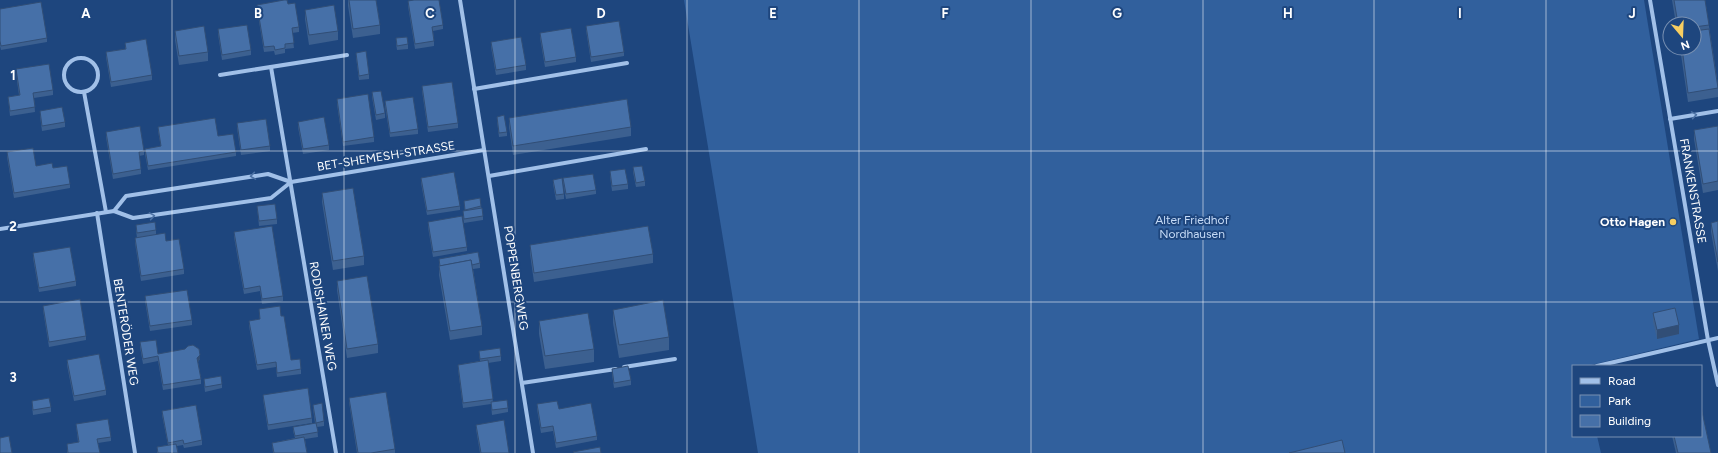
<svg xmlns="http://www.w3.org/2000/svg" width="1718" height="453" font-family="Figtree,sans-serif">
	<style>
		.green { fill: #31609d }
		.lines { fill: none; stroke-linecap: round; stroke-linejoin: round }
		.minor { stroke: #a1c0e8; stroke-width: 4 }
		.wall { fill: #3c6090 }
		.shaded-wall { fill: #314e76 }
		.building { fill: #4670a8; stroke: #314e76 }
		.oneway { stroke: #4c71a3 }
		.grid { fill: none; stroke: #fff; stroke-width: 1; stroke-opacity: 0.55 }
		.poi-dot { fill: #f7ce61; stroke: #1e467e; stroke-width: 1.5 }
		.labels { text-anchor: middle; stroke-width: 4; stroke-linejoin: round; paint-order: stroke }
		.street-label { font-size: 12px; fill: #fff; stroke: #1e467e }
		.park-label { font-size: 12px; fill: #c5daf6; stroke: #1e467e }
		.poi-label { font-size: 12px; font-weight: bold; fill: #fff; stroke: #1e467e; text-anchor: end }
		.grid-label { font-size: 13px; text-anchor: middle; font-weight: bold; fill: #fff; stroke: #1e467e; stroke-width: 4; stroke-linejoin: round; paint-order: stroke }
	</style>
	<rect width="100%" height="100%" fill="#1e467e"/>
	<path class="green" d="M684 0H1644L1699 339 1587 366H1573V436H1597L1601 453H758Z"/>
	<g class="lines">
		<g class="minor">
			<path d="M460 0 533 453"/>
			<path d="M1650 0 1708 340 1718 385"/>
			<circle cx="81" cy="75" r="17"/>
			<path d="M271 67 336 453"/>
			<path d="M220 75 347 55"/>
			<path d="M474 89 627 63"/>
			<path d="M84 92 106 212"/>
			<path d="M1670 119 1718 111"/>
			<path d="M489 176 646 149"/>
			<path d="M114 211 126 196 268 174 291 182"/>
			<path d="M97 213 135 453"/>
			<path d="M0 229 114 211 133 218 271 198 291 182 484 150"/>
			<path d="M1597 366 1718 338"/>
			<path d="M624 367 675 359"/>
			<path d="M522 383 616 369"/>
		</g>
	</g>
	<g class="wall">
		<path d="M348 0H376L380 25V34L353 38 348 6Z"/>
		<path d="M1672 0H1705L1718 85V97L1688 102 1680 48H1694V24H1676Z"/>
		<path d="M408 1 443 25V29L433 31 434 41V46L415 49 408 6Z"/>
		<path d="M288 4 299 27V32L292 33 294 48 285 49V53L275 55 274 51 264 52 257 9V5Z"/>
		<path d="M0 9 47 38V42L1 50 0 46Z"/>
		<path d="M305 10 338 31V40L309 45 305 19Z"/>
		<path d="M586 26 624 52V56L591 62 586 30Z"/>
		<path d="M218 29 251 50V55L222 60 218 34Z"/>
		<path d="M175 31 208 52V61L179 65 175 40Z"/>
		<path d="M540 33 576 57V62L545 67 540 38Z"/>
		<path d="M396 38 408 44V49L397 50 396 43Z"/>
		<path d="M491 42 526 65V70L496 75 491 47Z"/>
		<path d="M125 43 152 75V80L111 87 106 57V52L125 49Z"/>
		<path d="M356 53 369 74V79L359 80 356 57Z"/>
		<path d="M16 69 53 90V95L34 98 35 112 10 116 8 97 19 95 16 74Z"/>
		<path d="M422 86 458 123V128L428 132 422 91Z"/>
		<path d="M372 92 385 113V118L376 120 372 97Z"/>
		<path d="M337 99 374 137V142L343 146 337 104Z"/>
		<path d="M385 101 418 129V134L390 137 385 106Z"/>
		<path d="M40 111 65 122V127L42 131 40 116Z"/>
		<path d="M497 117 507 132V136L499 137 497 121Z"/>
		<path d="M509 118 631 127V136L513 155 509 127Z"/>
		<path d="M298 122 329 145V150L303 154 298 127Z"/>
		<path d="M237 123 270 146V151L241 155 237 128Z"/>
		<path d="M1718 126V190L1703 193 1694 139V130Z"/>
		<path d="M158 127 218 136 236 152V156L148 170 145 154V149L161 147 158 131Z"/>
		<path d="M106 132 144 151V155L139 156 141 169V174L113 179 106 137Z"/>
		<path d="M7 152 36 166 53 168 70 184V188L14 198 7 157Z"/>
		<path d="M633 167 645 181V186L636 187 633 172Z"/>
		<path d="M610 171 628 184V189L612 191 610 176Z"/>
		<path d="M421 178 460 206V210L427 215 421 183Z"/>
		<path d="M563 178 596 190V194L566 199 563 183Z"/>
		<path d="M553 180 564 194V199L556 200 553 184Z"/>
		<path d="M322 193 364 256V265L333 270 322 202Z"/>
		<path d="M464 201 481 206 483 216V220L464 223 463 216V211H465Z"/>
		<path d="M257 206 277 219V224L259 226Z"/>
		<path d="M1718 221V271L1711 232V223Z"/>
		<path d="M428 222 467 247V251L433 257 428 227Z"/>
		<path d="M136 225 156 230V235L166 241 184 269V274L141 281 135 243V238H137L136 230Z"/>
		<path d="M234 232 283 296V301L262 304 260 291 244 294 234 237Z"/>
		<path d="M530 245 653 254V263L534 282 530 254Z"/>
		<path d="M33 253 76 281V286L39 292 33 258Z"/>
		<path d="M439 259 480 263V268L473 269 482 326V335L450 340 439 275Z"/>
		<path d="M337 281 378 344V353L347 358 337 290Z"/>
		<path d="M145 296 192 320V325L150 331 145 301Z"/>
		<path d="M43 306 86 336V340L49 347 43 310Z"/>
		<path d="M259 309 281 316 291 360 301 369V374L277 377 276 367 257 370 249 326V321L260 320Z"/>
		<path d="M613 310 669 337V350L619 358 613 323Z"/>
		<path d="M1653 313 1679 334 1657 339 1653 322Z"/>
		<path d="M539 321 594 349V362L545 369 539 334Z"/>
		<path d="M140 342 158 354 200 359 198 362 201 379V384L163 390 158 361 143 364 140 347Z"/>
		<path d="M479 351 501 356V361L488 363 493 402 508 408V412L492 415 491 404 463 408 458 369V365L480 361Z"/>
		<path d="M67 360 106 390V395L74 401 67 365Z"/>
		<path d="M612 369 631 380V385L614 388 612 374Z"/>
		<path d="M204 379 222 384V388L205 392 204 383Z"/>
		<path d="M263 395 312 418V423L268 430 263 399Z"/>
		<path d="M349 398 395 449V453H357L349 402Z"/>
		<path d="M32 401 51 407V412L33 415 32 406Z"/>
		<path d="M537 404 559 409 597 436V440L556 448 553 431 541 433 537 409Z"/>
		<path d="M313 405 324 421V426L317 427 318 437 305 439 307 453H273L272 443 295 438 293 431V427L315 423 313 409Z"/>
		<path d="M162 411 202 440V445L184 448 183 445 177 446 178 453H157V447L168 445 162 415Z"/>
		<path d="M76 424 111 437V441L98 443 100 453H67V444L78 442Z"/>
		<path d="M476 425 509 453H480L476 429Z"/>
		<path d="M1672 436H1701L1711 453H1676Z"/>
	</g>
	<g class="shaded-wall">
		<path d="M1679 325V334L1657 339V330Z"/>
		<path d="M200 355V359L197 363V358Z"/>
	</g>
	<g class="building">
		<path d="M284 0H287L288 4 295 3 299 27 292 28 294 43 285 44V48L275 50 274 46 264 47 257 5Z"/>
		<path d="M349 0H376L380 25 353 29Z"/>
		<path d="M414 0H439L443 25 432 27 434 41 415 44 408 1Z"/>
		<path d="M1674 0H1705L1709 25 1694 27V24H1678Z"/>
		<path d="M41 2 47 38 1 46 0 41V9Z"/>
		<path d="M334 5 338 31 309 35 305 10Z"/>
		<path d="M619 21 624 52 591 57 586 26Z"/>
		<path d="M247 25 251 50 222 55 218 29Z"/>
		<path d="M204 26 208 52 179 56 175 31Z"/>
		<path d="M571 28 576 57 545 62 540 33Z"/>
		<path d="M1709 29 1718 88 1688 93 1682 48H1694V31Z"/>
		<path d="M407 37 408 44 397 46 396 38Z"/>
		<path d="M521 37 526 65 496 70 491 42Z"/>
		<path d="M146 39 152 75 111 82 106 52 126 49 125 43Z"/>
		<path d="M366 51 369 74 359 76 356 53Z"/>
		<path d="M49 64 53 90 33 93 35 107 10 111 8 97 20 95 16 69Z"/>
		<path d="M452 82 458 123 428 127 422 86Z"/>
		<path d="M381 91 385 113 376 115 372 92Z"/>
		<path d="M368 94 374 137 343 142 337 99Z"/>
		<path d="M413 97 418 129 390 133 385 101Z"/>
		<path d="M627 99 631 127 513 146 509 118Z"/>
		<path d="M62 107 65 122 42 126 40 111Z"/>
		<path d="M504 115 507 132 499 133 497 117Z"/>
		<path d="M324 117 329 145 303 149 298 122Z"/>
		<path d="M215 118 218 136 233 134 236 152 148 166 145 149 161 146 158 127Z"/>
		<path d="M266 119 270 146 241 150 237 123Z"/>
		<path d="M140 126 144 151 139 152 141 169 113 174 106 132Z"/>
		<path d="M1718 126V181L1703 184 1694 130Z"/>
		<path d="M33 148 36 166 52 163 53 168 67 166 70 184 14 193 7 152Z"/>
		<path d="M642 166 645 181 636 183 633 167Z"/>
		<path d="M625 169 628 184 612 186 610 171Z"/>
		<path d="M454 172 460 206 427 211 421 178Z"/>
		<path d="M593 174 596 190 566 194 563 178Z"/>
		<path d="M562 178 564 194 556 195 553 180Z"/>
		<path d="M353 188 364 256 333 261 322 193Z"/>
		<path d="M480 198 481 206 465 210 464 201Z"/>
		<path d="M275 204 277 219 259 221 257 206Z"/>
		<path d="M482 208 483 216 464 219 463 211Z"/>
		<path d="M462 216 467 247 433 252 428 222Z"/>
		<path d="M1718 221V262L1711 223Z"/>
		<path d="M155 222 156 230 137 233 136 225Z"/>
		<path d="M272 226 283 296 262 299 260 286 244 289 234 232Z"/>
		<path d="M648 226 653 254 534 273 530 245Z"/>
		<path d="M165 233 166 241 179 239 184 269 141 276 135 238Z"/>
		<path d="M70 247 76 281 39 288 33 253Z"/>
		<path d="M478 252 480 263 472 265 471 260 440 266 439 259Z"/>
		<path d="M471 260 482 326 450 331 439 266Z"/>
		<path d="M367 276 378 344 347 349 337 281Z"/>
		<path d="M187 290 192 320 150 326 145 296Z"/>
		<path d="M80 299 86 336 49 342 43 306Z"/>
		<path d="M663 300 669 337 619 345 613 310Z"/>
		<path d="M280 306 281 316H284L291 360 300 359 301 369 277 373 276 362 257 365 249 321 260 319 259 309Z"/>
		<path d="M1675 308 1679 325 1657 330 1653 313Z"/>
		<path d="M588 313 594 349 545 356 539 321Z"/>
		<path d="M156 340 158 354 185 349 188 346 193 345 199 349 200 355 197 358 201 379 163 385 158 356 143 359 140 342Z"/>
		<path d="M500 348 501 356 480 359 479 351Z"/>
		<path d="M99 354 106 390 74 396 67 360Z"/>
		<path d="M488 360 493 399 463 403 458 365Z"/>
		<path d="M628 366 631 380 614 383 612 369Z"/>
		<path d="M221 376 222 384 205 387 204 379Z"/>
		<path d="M308 388 312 418 268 425 263 395Z"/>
		<path d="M386 392 395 449 371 453H358L349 398Z"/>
		<path d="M49 398 51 407 33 410 32 401Z"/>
		<path d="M507 400 508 408 492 410 491 402Z"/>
		<path d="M557 401 559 409 591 403 597 436 556 443 553 426 541 428 537 404Z"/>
		<path d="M322 403 324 421 316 423 318 432 295 436 293 427 316 423 313 405Z"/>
		<path d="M196 405 202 440 184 444 183 440 168 443 162 411Z"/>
		<path d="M1701 407 1711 453H1678L1674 436H1701Z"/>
		<path d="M108 419 111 437 97 439 100 453H68L67 444 79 442 76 424Z"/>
		<path d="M504 420 509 453H481L476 425Z"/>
		<path d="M9 436 12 453H0V438Z"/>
		<path d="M304 437 307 453H274L272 443Z"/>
		<path d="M1342 440 1345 453H1289Z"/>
		<path d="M176 444 178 453H158L157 447Z"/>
		<path d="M600 447 601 453H574L573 452Z"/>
	</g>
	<defs><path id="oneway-chevron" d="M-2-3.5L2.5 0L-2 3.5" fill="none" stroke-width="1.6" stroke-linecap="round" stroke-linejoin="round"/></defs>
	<g class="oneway">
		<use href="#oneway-chevron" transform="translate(1694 115) rotate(-9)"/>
		<use href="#oneway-chevron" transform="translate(253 176) rotate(171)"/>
		<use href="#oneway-chevron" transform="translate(152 216) rotate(-9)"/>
	</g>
	<path class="grid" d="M172 0V453M344 0V453M515 0V453M687 0V453M859 0V453M1031 0V453M1203 0V453M1374 0V453M1546 0V453M0 151H1718M0 302H1718"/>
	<circle class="poi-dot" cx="1673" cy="222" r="4"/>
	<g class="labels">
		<g class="street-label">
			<text transform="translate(386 156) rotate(-9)" y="4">BET-SHEMESH-STRASSE</text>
			<text transform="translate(1693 191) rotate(80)" y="4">FRANKENSTRASSE</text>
			<text transform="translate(516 278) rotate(81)" y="4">POPPENBERGWEG</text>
			<text transform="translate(323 316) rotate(80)" y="4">RODISHAINER WEG</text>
			<text transform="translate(126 332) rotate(81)" y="4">BENTERÖDER WEG</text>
		</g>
		<g class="park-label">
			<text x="1192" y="224">Alter Friedhof<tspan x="1192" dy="14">Nordhausen</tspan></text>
		</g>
		<g class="poi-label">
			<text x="1665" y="226">Otto Hagen</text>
		</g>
	</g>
	<g class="grid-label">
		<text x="86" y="18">A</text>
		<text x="258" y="18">B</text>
		<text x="430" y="18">C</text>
		<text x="601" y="18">D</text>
		<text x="773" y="18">E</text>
		<text x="945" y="18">F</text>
		<text x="1117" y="18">G</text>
		<text x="1288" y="18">H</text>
		<text x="1460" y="18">I</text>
		<text x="1632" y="18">J</text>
		<text x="13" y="80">1</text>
		<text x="13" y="231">2</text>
		<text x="13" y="382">3</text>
	</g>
	<rect x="1572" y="365" width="130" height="72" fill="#1e467e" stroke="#7890b2"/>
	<rect x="1580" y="378" width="20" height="6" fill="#a1c0e8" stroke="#7890b2"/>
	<text x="1608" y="385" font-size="12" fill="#ffffff">Road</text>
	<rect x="1580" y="395" width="20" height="12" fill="#31609d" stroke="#7890b2"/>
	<text x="1608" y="405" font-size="12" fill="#ffffff">Park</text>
	<rect x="1580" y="415" width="20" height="12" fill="#4670a8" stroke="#7890b2"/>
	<text x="1608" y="425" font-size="12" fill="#ffffff">Building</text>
	<g transform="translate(1682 36) rotate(161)"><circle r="19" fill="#1e467e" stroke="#7890b2"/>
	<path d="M0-3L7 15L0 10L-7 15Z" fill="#f7ce61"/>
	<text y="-6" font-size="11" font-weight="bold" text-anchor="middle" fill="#ffffff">N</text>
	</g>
</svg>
